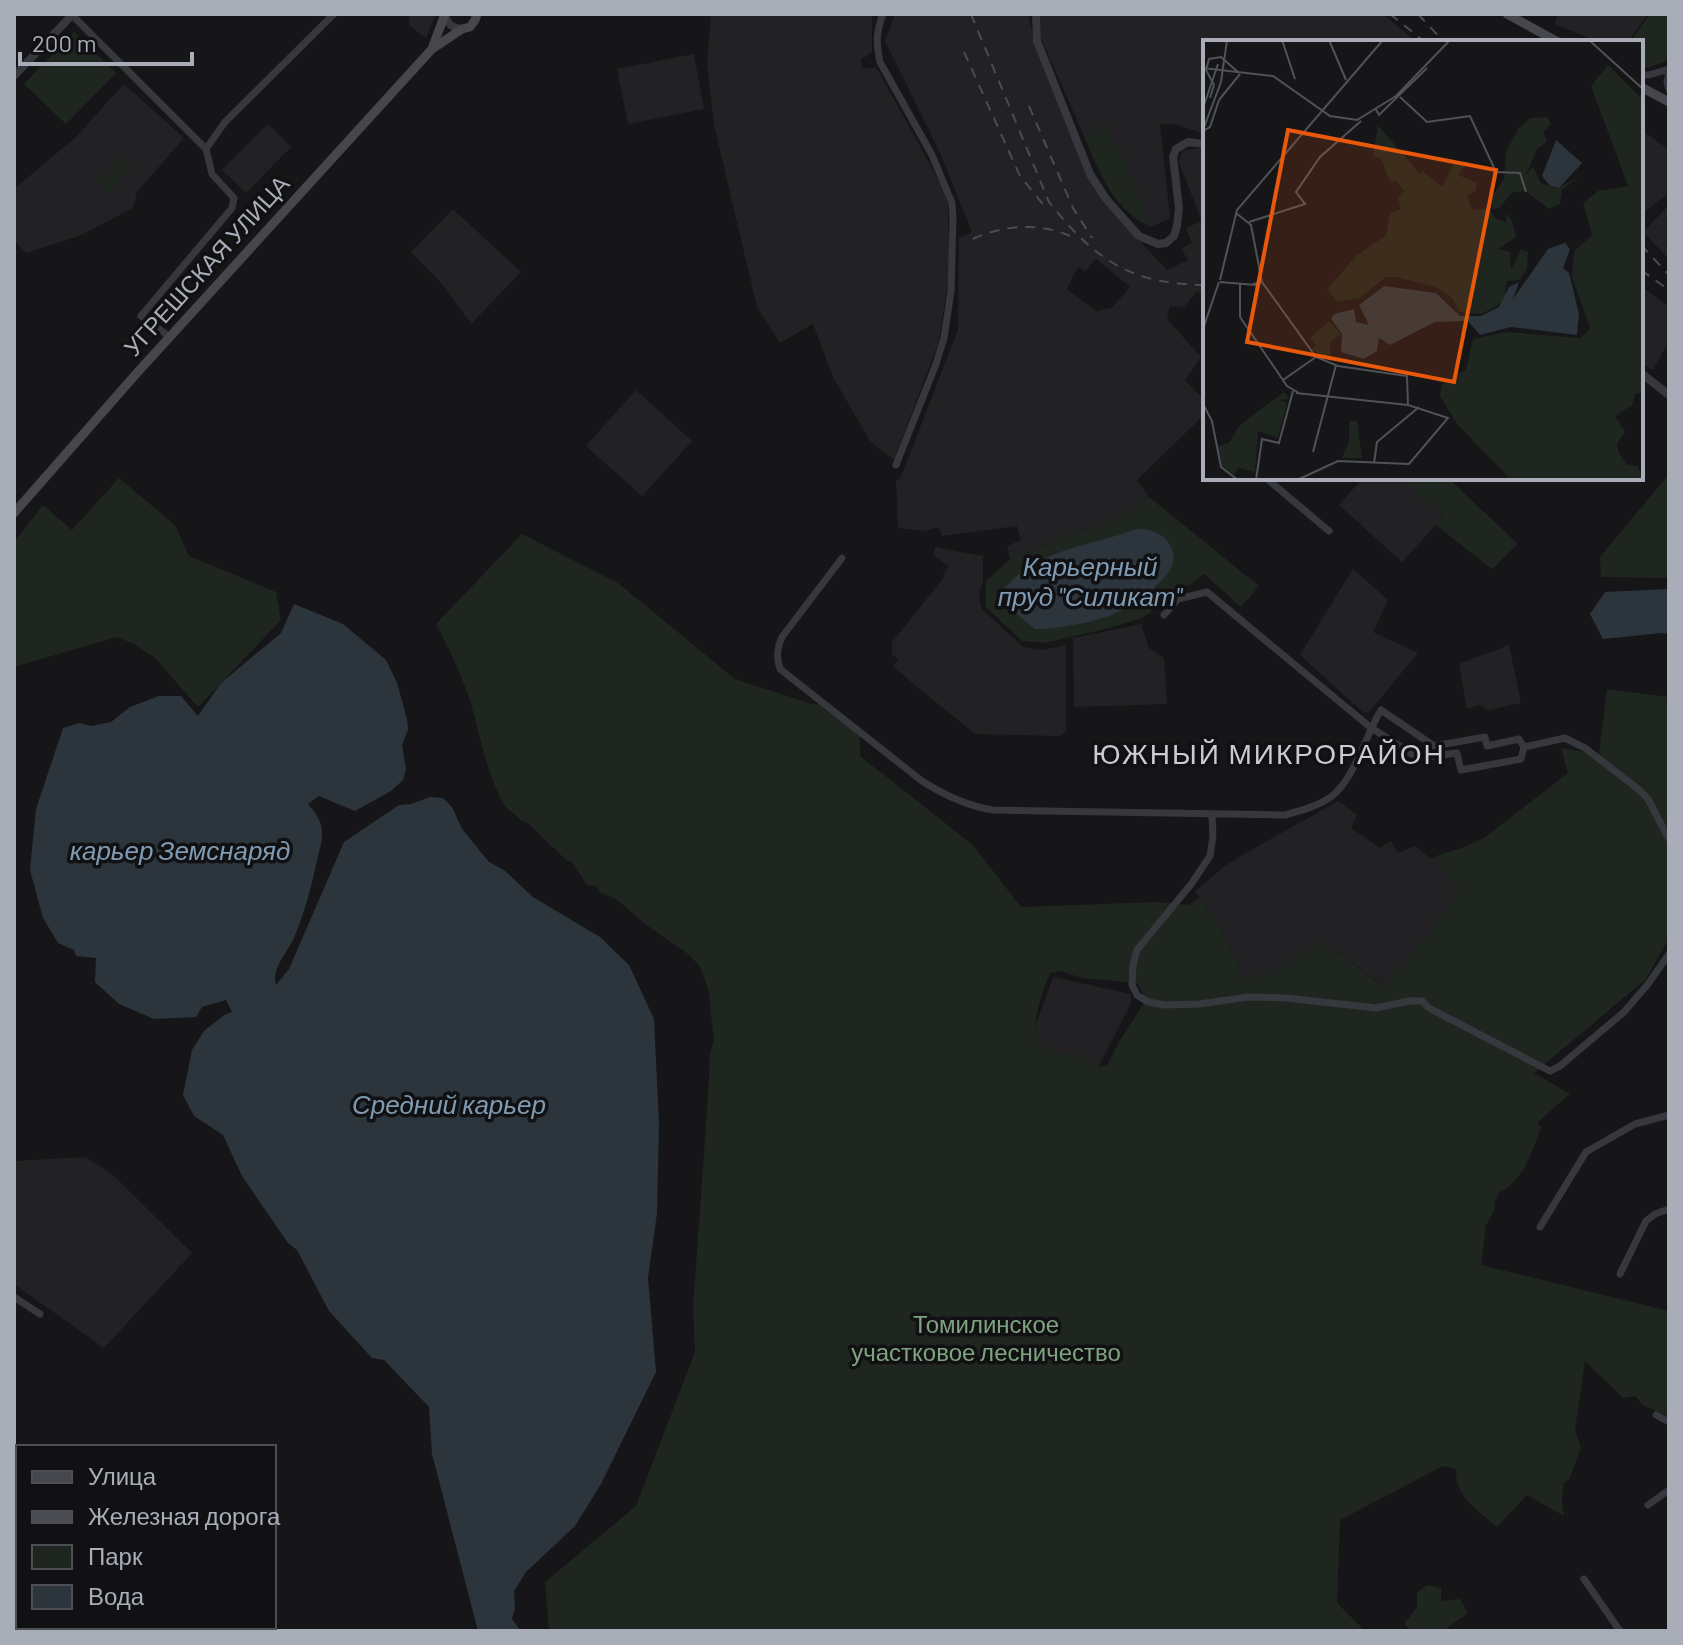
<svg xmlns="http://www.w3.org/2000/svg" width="1683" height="1645" font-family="Barlow,sans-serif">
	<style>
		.built { fill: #222225; fill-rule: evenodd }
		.green { fill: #1e261f; fill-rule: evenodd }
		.water { fill: #2c353c }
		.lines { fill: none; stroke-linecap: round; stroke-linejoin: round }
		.minor { stroke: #37383d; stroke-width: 7 }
		.tertiary { stroke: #37383d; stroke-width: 8 }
		.secondary { stroke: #45474d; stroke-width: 9 }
		.rail { stroke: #4a4c52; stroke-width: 2; stroke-dasharray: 10 8; stroke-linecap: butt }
		.labels { text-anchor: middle; stroke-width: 7; stroke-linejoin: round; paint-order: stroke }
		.street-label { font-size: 24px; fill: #a8adb8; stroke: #111113 }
		.park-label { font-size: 24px; fill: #7fa381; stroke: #111113 }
		.water-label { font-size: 26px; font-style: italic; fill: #7f9bb3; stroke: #111113 }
		.quarter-label { font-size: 28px; letter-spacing: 2px; fill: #c9ccd4; stroke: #111113 }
		.inset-road { fill: none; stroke: #505258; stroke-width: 2 }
		.view { fill: #e8590c; fill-opacity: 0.15; stroke: #e8590c; stroke-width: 4 }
		.inset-edge { fill: none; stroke: #a8adb8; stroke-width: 4 }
	</style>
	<rect width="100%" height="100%" fill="#161618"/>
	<g class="built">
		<path d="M409 14H436L426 38 410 26Z"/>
		<path d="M711 14H872V52L861 60 863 69 876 67 941 184 948 203 949 273 939 341 894 460 870 441 833 377 813 324 780 343 757 307 714 125 707 66Z"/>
		<path d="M895 14H1028L1035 44 1104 203 1167 270 1188 260 1181 248 1192 243 1186 228 1202 221 1179 163 1183 150 1205 148V297L1197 291 1184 307 1170 306 1167 319 1201 357 1185 380 1205 401V414L1137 480 1149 497 1124 515 1010 559 1007 546 1021 540 1017 526 942 536 939 527 925 531 898 528 896 480 900 479 958 330 959 238 972 232 940 153 885 41ZM1096 259 1130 287 1112 308 1096 311 1067 289 1074 274 1079 267 1085 272Z"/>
		<path d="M1040 14H1380L1388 18 1416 42H1205V134L1174 124H1160L1170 218 1151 227 1119 145 1114 146 1106 126 1084 136 1041 38Z"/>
		<path d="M1558 14H1647V15L1628 42H1599L1555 24Z"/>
		<path d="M694 54 704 109 628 124 617 69Z"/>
		<path d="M124 84 184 138 137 192 133 208 79 236 26 253 14 240V189L75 138Z"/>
		<path d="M268 124 291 147 246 193 222 170Z"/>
		<path d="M1641 129 1669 150V192L1641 215Z"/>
		<path d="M1669 205V259L1643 232Z"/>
		<path d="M453 209 521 272 471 324 443 285 411 252Z"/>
		<path d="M1641 286 1669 307V341L1653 370 1650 369 1641 362Z"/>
		<path d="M636 390 692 441 642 496 586 446Z"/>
		<path d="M1363 478H1402L1444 516 1402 562 1339 505Z"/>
		<path d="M935 547 983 556V583L980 589 979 597 982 609 1023 647 1043 650 1066 645V732L1060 736 975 734 893 667 898 659 892 654V642L945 576 943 574 949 566 934 556Z"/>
		<path d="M1353 569 1388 600 1373 632 1418 653 1369 712 1364 713 1300 655Z"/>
		<path d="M1141 624 1149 648 1164 658 1167 704 1074 707 1073 638Z"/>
		<path d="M1509 645 1521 703 1488 710 1479 705 1467 709 1459 664Z"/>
		<path d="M1338 801 1357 815 1351 828 1380 848 1391 841 1398 853 1415 846 1431 859 1436 856 1460 889 1416 951 1384 986 1323 941 1268 975 1244 977 1217 921 1195 892 1222 868 1239 857Z"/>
		<path d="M1053 977 1131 994V1003L1091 1082 1023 1061Z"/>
		<path d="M85 1157 112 1174 192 1253 104 1348 14 1284V1161Z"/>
	</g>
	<g class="green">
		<path d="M1650 14H1669V60L1644 69 1641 68V42H1630Z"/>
		<path d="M74 32 116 73 66 124 24 84Z"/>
		<path d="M1106 126 1114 145 1119 144 1151 227C1113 210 1099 172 1084 136Z"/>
		<path d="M123 156 134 167 109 192 98 181Z"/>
		<path d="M1669 474V578L1601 577 1600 557Z"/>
		<path d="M119 478 175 525 189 556 276 592 281 620 198 707 155 658 134 644 117 637 14 667V542L43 505 72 530Z"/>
		<path d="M1402 478H1415L1419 481 1422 478H1448L1518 544 1492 569 1436 525 1444 516Z"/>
		<path d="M1149 497 1259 586 1241 607 1204 574 1142 618 1106 629 1044 643 1022 641 986 607V581L1010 559 1124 515Z"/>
		<path d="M522 534 618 583 735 679 812 704H820L860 734V756L973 845 1021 907 1157 902 1189 905 1199 898 1217 921 1244 977 1268 975 1323 941 1383 986 1416 951 1459 889 1436 856 1464 847 1484 838 1568 773 1561 748 1599 754 1607 689 1669 697V938L1646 979 1534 1073 1570 1094 1537 1123 1541 1127C1534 1148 1522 1184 1500 1191L1494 1203 1496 1206 1486 1226 1481 1265 1669 1311V1417L1643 1405 1635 1396 1623 1398 1585 1361 1575 1430 1581 1448 1570 1478 1564 1483 1562 1500 1564 1516 1527 1495 1497 1527C1477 1510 1455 1497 1456 1469L1443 1466 1340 1520 1337 1603 1365 1631H549L545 1582 636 1506 695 1352 693 1308 708 1095 710 1053 714 1040 708 989 700 966 688 954 648 926 620 902 612 897 601 893C598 886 594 885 587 885L572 862 566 860 528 823 521 821C515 813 506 810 501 799 486 770 480 735 471 704 462 676 450 650 436 624ZM1060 971 1082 978 1137 983 1145 997 1144 1003 1119 1042 1107 1065 1095 1068 1083 1057 1050 1051 1035 1042C1033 1018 1041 996 1050 973Z"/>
		<path d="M1428 1585 1441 1588V1601L1460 1599 1468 1613 1447 1628 1460 1631H1411L1404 1624 1417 1607V1592Z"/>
	</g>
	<g class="water">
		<path d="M1138 529C1151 529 1163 533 1170 545 1179 561 1170 572 1159 583 1125 617 1090 624 1044 629H1035L1001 601 1000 595C1024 558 1069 549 1108 538 1118 536 1128 531 1138 529Z"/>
		<path d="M1669 589V634L1662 633 1603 639 1590 614 1605 592Z"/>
		<path d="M294 604 343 624 386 660 397 683 407 719 408 730 402 745 406 769 403 780 391 791 355 811 319 796 308 804C315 813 321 819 322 831 323 839 320 848 318 856 312 884 305 913 293 940 286 954 271 969 276 985L289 969 344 842 399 805 411 804 430 797 443 798 452 807 462 829 489 862 504 870 533 897 600 937 629 965 654 1019 659 1124 657 1213 648 1278 656 1372 601 1484 575 1526 526 1572 514 1591 515 1608 512 1619 521 1631H478L432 1454 429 1407 384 1360 372 1358 329 1311 297 1250 288 1243 242 1176 223 1135 194 1116 183 1095 192 1050 204 1031 224 1015 232 1012 226 1000 202 1007 196 1017 154 1019 119 1004 95 982 96 958 76 956 74 950 58 943 43 918 30 870 36 809 63 728 79 723 91 726 111 722 130 707 159 696H181L198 716 221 683 281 633Z"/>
	</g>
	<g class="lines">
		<g class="minor">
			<path d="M883 14C876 32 876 44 880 62L932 155 952 203 953 218 951 291 944 338 936 364 896 465"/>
			<path d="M72 15 206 149 212 174 234 198 232 208 141 316 170 337"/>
			<path d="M1669 73 1667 82 1669 90"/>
			<path d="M1641 75H1649L1669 69"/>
			<path d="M206 149 225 122 334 14"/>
			<path d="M1266 478 1329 531"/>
			<path d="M842 558 782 637C777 648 776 657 780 669L922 781C944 795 967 806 993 810L1285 815C1300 811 1319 806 1332 796 1355 778 1365 736 1381 710L1434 746 1485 737 1487 746 1519 739 1524 747"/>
			<path d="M1164 615 1178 599 1207 592 1370 727 1418 758 1457 753 1461 770 1521 759 1524 747"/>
			<path d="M1524 747 1565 738 1585 748 1637 788 1648 799 1669 839"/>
			<path d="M1212 814 1213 836 1210 856 1192 883 1137 950 1133 965 1132 985 1137 995 1148 1002 1165 1005 1199 1004 1249 997 1287 998 1376 1008 1409 1001H1422L1429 1008 1550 1071 1560 1066 1624 1012 1648 984 1669 954"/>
			<path d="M1540 1227 1586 1152 1635 1124 1669 1115"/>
			<path d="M1620 1274 1646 1221 1655 1214 1669 1209"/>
			<path d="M14 1297 40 1314"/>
			<path d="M1656 1415 1669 1422"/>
			<path d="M1648 1505 1669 1490"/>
			<path d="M1584 1579 1620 1631"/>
		</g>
		<g class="tertiary">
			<path d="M445 14C447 24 452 28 462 29"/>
			<path d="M1036 14 1037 41 1090 174 1106 199 1139 236 1158 244 1166 243 1174 236 1177 226 1179 208 1173 157 1176 149 1188 142 1205 144"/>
			<path d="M14 76 73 14"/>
			<path d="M1641 373 1669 395"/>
		</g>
		<g class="secondary">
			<path d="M1507 14 1558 42"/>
			<path d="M433 46 445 14"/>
			<path d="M1641 87 1669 102"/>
			<path d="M14 513 136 374 432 49 462 29 470 27 475 20 477 14"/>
		</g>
		<g class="rail">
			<path d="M971 14 1049 202C1095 260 1130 284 1205 285"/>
			<path d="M1390 14 1425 42"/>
			<path d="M1418 14 1444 42"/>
			<path d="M964 52 1020 176 1046 208"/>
			<path d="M1029 106 1073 208 1092 238"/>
			<path d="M973 239C1005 224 1045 222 1076 239"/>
			<path d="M1641 245 1669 275"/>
			<path d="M1641 270 1669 290"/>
		</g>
	</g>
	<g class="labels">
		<g class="street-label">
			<text transform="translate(207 266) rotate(-48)" y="8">УГРЕШСКАЯ УЛИЦА</text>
		</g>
		<g class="park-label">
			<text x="986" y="1333">Томилинское<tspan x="986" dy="28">участковое лесничество</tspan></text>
		</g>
		<g class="water-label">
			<text x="1090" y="576">Карьерный<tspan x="1090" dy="30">пруд "Силикат"</tspan></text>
			<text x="180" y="860">карьер Земснаряд</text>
			<text x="449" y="1114">Средний карьер</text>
		</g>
		<g class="quarter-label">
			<text x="1269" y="764">ЮЖНЫЙ МИКРОРАЙОН</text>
		</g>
	</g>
	<g transform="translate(1203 40)">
		<rect width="440" height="440" fill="#161618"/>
		<path d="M405 25 440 60V353L432 354 429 365 412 376 422 392 414 404 416 413 423 424 435 426 440 440H308L254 384 237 356 239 344 263 329 270 299 303 292 378 298 387 288 369 237 371 211 389 195 380 163 395 151 425 146 388 46ZM345 77 348 84 340 92 344 102 334 109 323 135 330 127 338 143 354 149 377 136 359 150 357 164 346 169 322 151 308 153 297 168 290 169 288 158 301 139 303 112 315 89 327 78ZM175 85 217 134 220 131 235 144 240 146 251 123H264L255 135 273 142V150L264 156 269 170 286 168 293 179 303 182V173L309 181 313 197 295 209 307 212 308 230 318 209 325 212 324 229 317 240 304 241 301 260 293 266 279 274 257 272 249 258 232 247 193 237H183L157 258 134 262 124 249 153 216 183 195 187 173 198 169 195 158 202 151 192 140 187 142 178 119 170 116ZM126 281 138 294 127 302V321L109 309 113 305 107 298ZM81 352 86 359 76 360 84 363 75 398 55 391 52 432 35 428 31 435 19 426 15 406 26 403 37 385ZM146 381H154L159 418H139L146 402Z" fill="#1e261f"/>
		<path d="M353 100 379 123 356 148 347 146 339 136ZM362 203 367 209 360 228 366 233 376 274 374 295 308 287 277 295 265 281 232 282 187 305 176 298 174 311 161 319 138 312 139 294 128 279 131 274 151 269 153 282 166 285 156 265 181 246 233 253 257 276H278L296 267 306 247 316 242 310 259 345 209Z" fill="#2c353c"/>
		<path class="inset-road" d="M79 0 92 39M126 0 143 40M386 0 440 49M0 28 70 36 127 76 154 80 193 56 247 0M197 57 224 82 267 76 293 132 317 133 323 152M7 58 11 45 3 30 6 19 18 17 35 32M16 60 37 34M0 68 15 24M172 68 176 75 224 28M0 90 18 42 24 0M0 91 7 87 16 60M33 173 48 185 59 242M46 182 102 164 93 152 117 117 158 81M17 240 34 170 180 0M17 242 53 245M37 243V277L84 346 96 353M50 244 59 242 113 317 135 326 204 336 205 365 245 378 206 424 135 421 94 440M0 289 16 242M80 340 113 317M93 353 205 365M0 364 9 381 18 427 35 440M110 412 133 325M171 423 174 402 216 367M53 440 59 399 76 403 90 351"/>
		<path class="view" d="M85 90 293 130 251 342 44 302Z"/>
		<rect width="440" height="440" class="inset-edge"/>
	</g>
	<rect width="1683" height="1645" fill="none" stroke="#a8adb8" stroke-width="32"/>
	<rect x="16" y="1445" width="260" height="184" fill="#111113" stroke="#4d4f55" stroke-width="2"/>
	<rect x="32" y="1471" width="40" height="12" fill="#45474d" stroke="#4d4f55" stroke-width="2"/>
	<text x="88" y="1485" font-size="24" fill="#a8adb8">Улица</text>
	<rect x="32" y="1511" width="40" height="12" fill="#4a4c52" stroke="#4d4f55" stroke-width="2"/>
	<text x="88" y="1525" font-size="24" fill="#a8adb8">Железная дорога</text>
	<rect x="32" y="1545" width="40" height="24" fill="#1e261f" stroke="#4d4f55" stroke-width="2"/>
	<text x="88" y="1565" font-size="24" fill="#a8adb8">Парк</text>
	<rect x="32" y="1585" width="40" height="24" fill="#2c353c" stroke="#4d4f55" stroke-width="2"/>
	<text x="88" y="1605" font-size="24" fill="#a8adb8">Вода</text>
	<path d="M20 52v12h172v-12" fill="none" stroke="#a8adb8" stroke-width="4"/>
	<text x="32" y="52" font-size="24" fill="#a8adb8" stroke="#111113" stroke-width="6" paint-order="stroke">200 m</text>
</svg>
